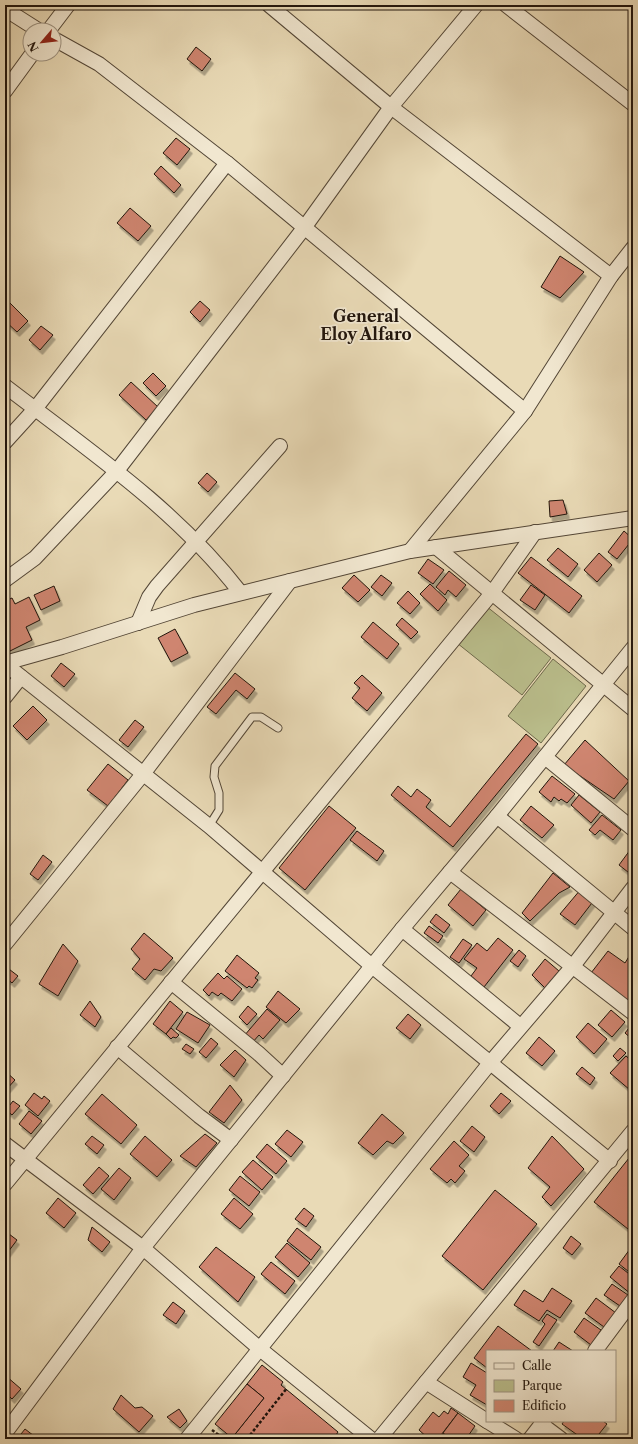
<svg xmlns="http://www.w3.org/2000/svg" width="638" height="1444" font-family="'Libre Caslon Text',serif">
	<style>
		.green { fill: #babe8c; stroke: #6e6a4c }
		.building { fill: #cf856f; stroke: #21150c; filter: url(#shadow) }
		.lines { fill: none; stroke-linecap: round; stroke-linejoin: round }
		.service-casing { stroke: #534636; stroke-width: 9 }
		.minor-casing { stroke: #534636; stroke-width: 16 }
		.path { stroke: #21150c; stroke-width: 2.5; stroke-dasharray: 3 2; stroke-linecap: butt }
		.service { stroke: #f1e7d0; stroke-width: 7 }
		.minor { stroke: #f1e7d0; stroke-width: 14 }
		.labels { text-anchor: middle; stroke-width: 3.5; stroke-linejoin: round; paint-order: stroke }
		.quarter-label { font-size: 16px; font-weight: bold; fill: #21150c; stroke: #f1e7d0 }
	</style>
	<defs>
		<filter id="shadow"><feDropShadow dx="2.5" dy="4.5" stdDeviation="0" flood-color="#0004"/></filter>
	</defs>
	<rect width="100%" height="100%" fill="#e9dab6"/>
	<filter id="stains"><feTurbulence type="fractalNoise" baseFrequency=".005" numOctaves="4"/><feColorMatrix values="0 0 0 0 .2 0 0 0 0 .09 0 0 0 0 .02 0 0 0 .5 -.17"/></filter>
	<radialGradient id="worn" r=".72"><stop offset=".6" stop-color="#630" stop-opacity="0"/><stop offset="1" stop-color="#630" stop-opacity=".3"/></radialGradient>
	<g class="green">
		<path d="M486 606 551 658 522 695 457 643Z"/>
		<path d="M553 659 586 686 541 743 508 716Z"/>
	</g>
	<g class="building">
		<path d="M196 47 211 59 202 71 187 59Z"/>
		<path d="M176 138 190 149 177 165 163 153Z"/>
		<path d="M161 166 181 185 174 193 154 174Z"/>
		<path d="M130 208 151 226 138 241 117 223Z"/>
		<path d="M560 256 584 272 560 298 541 287Z"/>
		<path d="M200 301 210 310 200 322 190 312Z"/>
		<path d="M10 303 28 321 17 332 5 321V309Z"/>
		<path d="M41 326 53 335 40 350 29 340Z"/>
		<path d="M153 373 166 386 156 396 143 383Z"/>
		<path d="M131 382 158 407 146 420 119 395Z"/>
		<path d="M207 473 217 482 208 492 198 483Z"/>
		<path d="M563 500 567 514 550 517 549 501Z"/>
		<path d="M624 531 633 539 617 559 608 552Z"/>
		<path d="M558 548 578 564 568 577 547 560Z"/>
		<path d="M599 553 612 565 597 582 584 570Z"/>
		<path d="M531 557 582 596 569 613 518 573Z"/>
		<path d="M428 559 444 570 433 584 418 573Z"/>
		<path d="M449 571 466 585 456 597 448 590 445 595 436 587Z"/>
		<path d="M354 575 370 590 358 602 342 588Z"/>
		<path d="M381 575 392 583 382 596 371 587Z"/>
		<path d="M430 584 447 600 438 611 420 594Z"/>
		<path d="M531 585 545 595 535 610 520 600Z"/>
		<path d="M54 586 60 601 41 610 34 595Z"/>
		<path d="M408 591 420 603 410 614 397 603Z"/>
		<path d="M29 597 40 620 26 627 32 640 10 651 5 640V601L12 598 15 604Z"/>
		<path d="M402 618 418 632 411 639 396 625Z"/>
		<path d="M373 622 399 644 387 659 361 637Z"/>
		<path d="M175 629 188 653 171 662 158 638Z"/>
		<path d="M61 663 75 674 64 687 51 676Z"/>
		<path d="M235 673 255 689 247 699 236 690 216 714 207 707Z"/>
		<path d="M362 675 382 693 367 711 352 698 360 688 354 683Z"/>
		<path d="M33 706 47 720 27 740 13 726Z"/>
		<path d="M135 720 144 727 128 747 119 740Z"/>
		<path d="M526 734 538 744 453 847 391 795 398 786 411 797 417 789 431 800 426 807 450 827Z"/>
		<path d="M585 740 629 781 614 799 564 765Z"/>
		<path d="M108 764 128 780 108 806 87 790Z"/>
		<path d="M552 776 575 794 567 803 561 799 559 801 554 797 551 802 539 792Z"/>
		<path d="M579 795 600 812 591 823 571 805Z"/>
		<path d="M329 806 356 828 305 890 279 868Z"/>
		<path d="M531 806 554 825 542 838 520 820Z"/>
		<path d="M602 815 621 830 613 840 600 830 595 835 589 830Z"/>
		<path d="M357 831 384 851 377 861 350 840Z"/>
		<path d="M633 846V876L619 865Z"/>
		<path d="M43 855 52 862 38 880 30 874Z"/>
		<path d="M553 873 570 887 559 893 530 921 522 913Z"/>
		<path d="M461 889 486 910 473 926 448 905Z"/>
		<path d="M581 889 595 899 575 925 560 914Z"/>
		<path d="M436 914 450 925 444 933 430 922Z"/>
		<path d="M429 926 443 936 438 943 424 933Z"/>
		<path d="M144 933 173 958 161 971 154 969 145 980 132 969 140 959 131 949Z"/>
		<path d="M498 938 513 950 484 987 471 976 477 968 464 959 477 943 487 951Z"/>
		<path d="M463 939 472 945 459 963 450 957Z"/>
		<path d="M63 944 78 961 58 996 39 984Z"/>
		<path d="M519 950 526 956 518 967 510 961Z"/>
		<path d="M633 950V1006L591 973 608 951 625 963Z"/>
		<path d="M237 955 259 973 255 978 258 980 252 988 249 986 247 988 225 971Z"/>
		<path d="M545 959 559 971 545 988 532 975Z"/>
		<path d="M5 966 18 976 12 983 5 977Z"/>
		<path d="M218 973 224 979 227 976 242 989 232 1001 221 993 218 996 212 992 209 996 203 990Z"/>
		<path d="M278 991 300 1009 286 1023 266 1007Z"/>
		<path d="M90 1001 101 1017 95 1027 80 1015Z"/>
		<path d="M170 1001 183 1012 166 1034 153 1024Z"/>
		<path d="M248 1006 257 1014 247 1025 239 1017Z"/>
		<path d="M267 1009 280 1020 263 1039 259 1035 252 1043 244 1036Z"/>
		<path d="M611 1010 625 1022 612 1037 598 1025Z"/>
		<path d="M187 1012 210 1025 198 1043 176 1029Z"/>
		<path d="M408 1014 421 1025 410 1039 396 1028Z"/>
		<path d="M588 1023 607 1039 594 1054 576 1037Z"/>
		<path d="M633 1023V1040L625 1033Z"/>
		<path d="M171 1028 179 1035 176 1038 173 1037 171 1039 166 1034Z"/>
		<path d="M539 1037 555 1051 542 1066 526 1053Z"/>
		<path d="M211 1038 218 1044 206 1058 199 1052Z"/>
		<path d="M186 1044 194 1049 190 1054 182 1049Z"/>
		<path d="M620 1048 626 1053 618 1061 613 1056Z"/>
		<path d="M235 1050 246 1060 234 1077 220 1065Z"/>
		<path d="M626 1056 633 1062V1087L630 1090 610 1073Z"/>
		<path d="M582 1067 595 1078 590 1085 576 1074Z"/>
		<path d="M5 1071 15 1080 5 1091Z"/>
		<path d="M230 1085 242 1100 224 1123 209 1112Z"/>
		<path d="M34 1093 42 1099 44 1096 50 1101 38 1116 25 1105Z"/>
		<path d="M501 1093 511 1101 499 1114 490 1106Z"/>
		<path d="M102 1094 137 1125 121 1144 85 1114Z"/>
		<path d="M13 1101 20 1106 12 1115 6 1110Z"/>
		<path d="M29 1111 42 1121 31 1134 19 1124Z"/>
		<path d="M382 1114 404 1133 393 1144 387 1141 373 1155 358 1143Z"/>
		<path d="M472 1126 485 1137 474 1152 460 1141Z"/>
		<path d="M287 1130 303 1142 291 1157 275 1144Z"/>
		<path d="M205 1134 217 1143 196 1167 180 1156Z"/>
		<path d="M92 1136 104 1145 97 1154 85 1144Z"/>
		<path d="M145 1136 172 1160 157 1177 130 1154Z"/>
		<path d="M552 1136 584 1169 551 1206 542 1197 550 1187 528 1168Z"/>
		<path d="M454 1141 469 1155 459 1166 465 1171 455 1183 451 1179 447 1183 430 1169Z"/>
		<path d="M267 1144 287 1161 276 1174 256 1157Z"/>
		<path d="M633 1153V1233L594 1202Z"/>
		<path d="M253 1160 273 1177 262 1190 242 1172Z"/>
		<path d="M99 1167 109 1176 93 1194 83 1185Z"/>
		<path d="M119 1168 131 1178 114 1200 101 1189Z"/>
		<path d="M240 1176 260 1192 249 1206 229 1190Z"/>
		<path d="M495 1190 537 1224 483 1290 442 1256Z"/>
		<path d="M58 1198 76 1213 64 1228 46 1213Z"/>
		<path d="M234 1198 253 1214 240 1229 221 1214Z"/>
		<path d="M304 1208 314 1216 306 1227 295 1219Z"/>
		<path d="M92 1227 110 1242 102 1252 88 1240Z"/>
		<path d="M297 1228 321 1247 311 1260 287 1241Z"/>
		<path d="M5 1231 17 1240 5 1256Z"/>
		<path d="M571 1236 581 1244 572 1255 563 1248Z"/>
		<path d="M287 1243 310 1263 298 1277 275 1257Z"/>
		<path d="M216 1247 255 1277 238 1302 199 1267Z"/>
		<path d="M630 1249 633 1251V1275L619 1264Z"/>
		<path d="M271 1262 295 1281 285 1294 261 1274Z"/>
		<path d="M619 1266 633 1277V1291L631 1294 610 1277Z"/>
		<path d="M612 1284 628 1295 620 1306 604 1295Z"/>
		<path d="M552 1288 572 1301 560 1318 547 1310 539 1321 514 1305 524 1290 543 1302Z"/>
		<path d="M596 1298 616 1313 604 1327 585 1313Z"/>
		<path d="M173 1302 185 1311 176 1324 163 1315Z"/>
		<path d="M547 1314 557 1320 539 1346 533 1342 545 1324 542 1321Z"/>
		<path d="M584 1318 601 1330 591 1345 574 1332Z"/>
		<path d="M498 1326 532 1351H487V1368L474 1358Z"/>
		<path d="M559 1342 573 1351H553Z"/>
		<path d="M471 1363 487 1373V1405L470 1395 476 1385 463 1377Z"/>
		<path d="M262 1365 283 1382 281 1385 338 1432 336 1435 340 1439 232 1438 264 1398 247 1384Z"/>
		<path d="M6 1376 21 1389 12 1399 5 1392Z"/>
		<path d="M247 1384 264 1398 232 1438 215 1424Z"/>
		<path d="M121 1395 135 1408 142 1407 153 1416 139 1432 113 1409Z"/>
		<path d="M451 1408 458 1413 438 1439H429L419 1430 433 1412 439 1417 444 1411 448 1414Z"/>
		<path d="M179 1409 187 1421 180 1428 167 1417Z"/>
		<path d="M458 1413 475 1426 466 1439H451L443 1433Z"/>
		<path d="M564 1421H603L607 1424 595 1439H583L562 1424Z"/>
		<path d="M25 1429 38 1439H17Z"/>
	</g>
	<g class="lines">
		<defs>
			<path id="service" d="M209 826 219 810V793L214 777 215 766 252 717H261L278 728"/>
			<g id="minor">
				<path d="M269 5 391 107 611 276"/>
				<path d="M506 5 633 104"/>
				<path d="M5 9 38 30"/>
				<path d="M49 30 68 5"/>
				<path d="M54 39 99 64 227 163 525 411"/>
				<path d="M5 91 32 54"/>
				<path d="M5 386C87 449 176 509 240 592"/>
				<path d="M5 442 35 409 227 163"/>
				<path d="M436 547 633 709"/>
				<path d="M410 551 525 411 611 276 633 248"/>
				<path d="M5 580 35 558 116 472 304 228 391 107 476 5"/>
				<path d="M138 623 149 597 157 586 280 446"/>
				<path d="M5 663 62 647 194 605 410 551 633 518"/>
				<path d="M5 664 209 826 372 966 610 1161"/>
				<path d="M5 697 21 677"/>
				<path d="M545 757 633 829"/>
				<path d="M497 816 633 928"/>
				<path d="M450 872 633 1013"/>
				<path d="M402 929 520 1026"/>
				<path d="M5 944 143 774 290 581"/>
				<path d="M171 982 258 1053 283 1076"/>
				<path d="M117 1047 199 1116 231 1140"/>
				<path d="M5 1144 143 1248 260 1349 371 1439"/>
				<path d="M5 1184 492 593 535 532"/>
				<path d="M595 1351 633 1300"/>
				<path d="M426 1382 487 1421"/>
				<path d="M487 1421 516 1439"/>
				<path d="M541 1424 561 1439"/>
				<path d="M5 1433 143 1248 402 929 497 816 633 648"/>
				<path d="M187 1439 490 1063 573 966 633 888"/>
				<path d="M379 1439 633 1131"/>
				<path d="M530 1439 544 1421"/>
			</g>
		</defs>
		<use href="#service" class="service-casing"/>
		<use href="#minor" class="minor-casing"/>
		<g class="path">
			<path d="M212 1430 224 1439"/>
			<path d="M247 1439 287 1388"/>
		</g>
		<use href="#service" class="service"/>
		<use href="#minor" class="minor"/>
	</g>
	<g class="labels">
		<g class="quarter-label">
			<text x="366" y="322">General<tspan x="366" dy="18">Eloy Alfaro</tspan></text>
		</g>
	</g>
	<rect width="638" height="1444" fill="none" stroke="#e9dab6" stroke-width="20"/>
	<rect x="6" y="6" width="626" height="1432" fill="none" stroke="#21150c" stroke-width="2"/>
	<rect x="10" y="10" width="618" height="1424" fill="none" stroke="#21150c"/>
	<rect x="486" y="1350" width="130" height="72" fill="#f1e7d0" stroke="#9e9382"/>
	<rect x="494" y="1363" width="20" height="6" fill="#f1e7d0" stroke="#9e9382"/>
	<text x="522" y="1370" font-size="12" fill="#21150c">Calle</text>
	<rect x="494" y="1380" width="20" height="12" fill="#babe8c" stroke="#9e9382"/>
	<text x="522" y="1390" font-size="12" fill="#21150c">Parque</text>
	<rect x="494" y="1400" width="20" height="12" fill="#cf856f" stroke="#9e9382"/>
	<text x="522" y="1410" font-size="12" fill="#21150c">Edificio</text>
	<g transform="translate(42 42) rotate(242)"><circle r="19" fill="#f1e7d0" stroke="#9e9382"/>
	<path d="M0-3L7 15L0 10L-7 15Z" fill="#8f2418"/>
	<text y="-6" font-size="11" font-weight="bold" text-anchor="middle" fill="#21150c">N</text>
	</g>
	<rect width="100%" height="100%" filter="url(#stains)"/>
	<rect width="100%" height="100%" fill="url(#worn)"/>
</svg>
